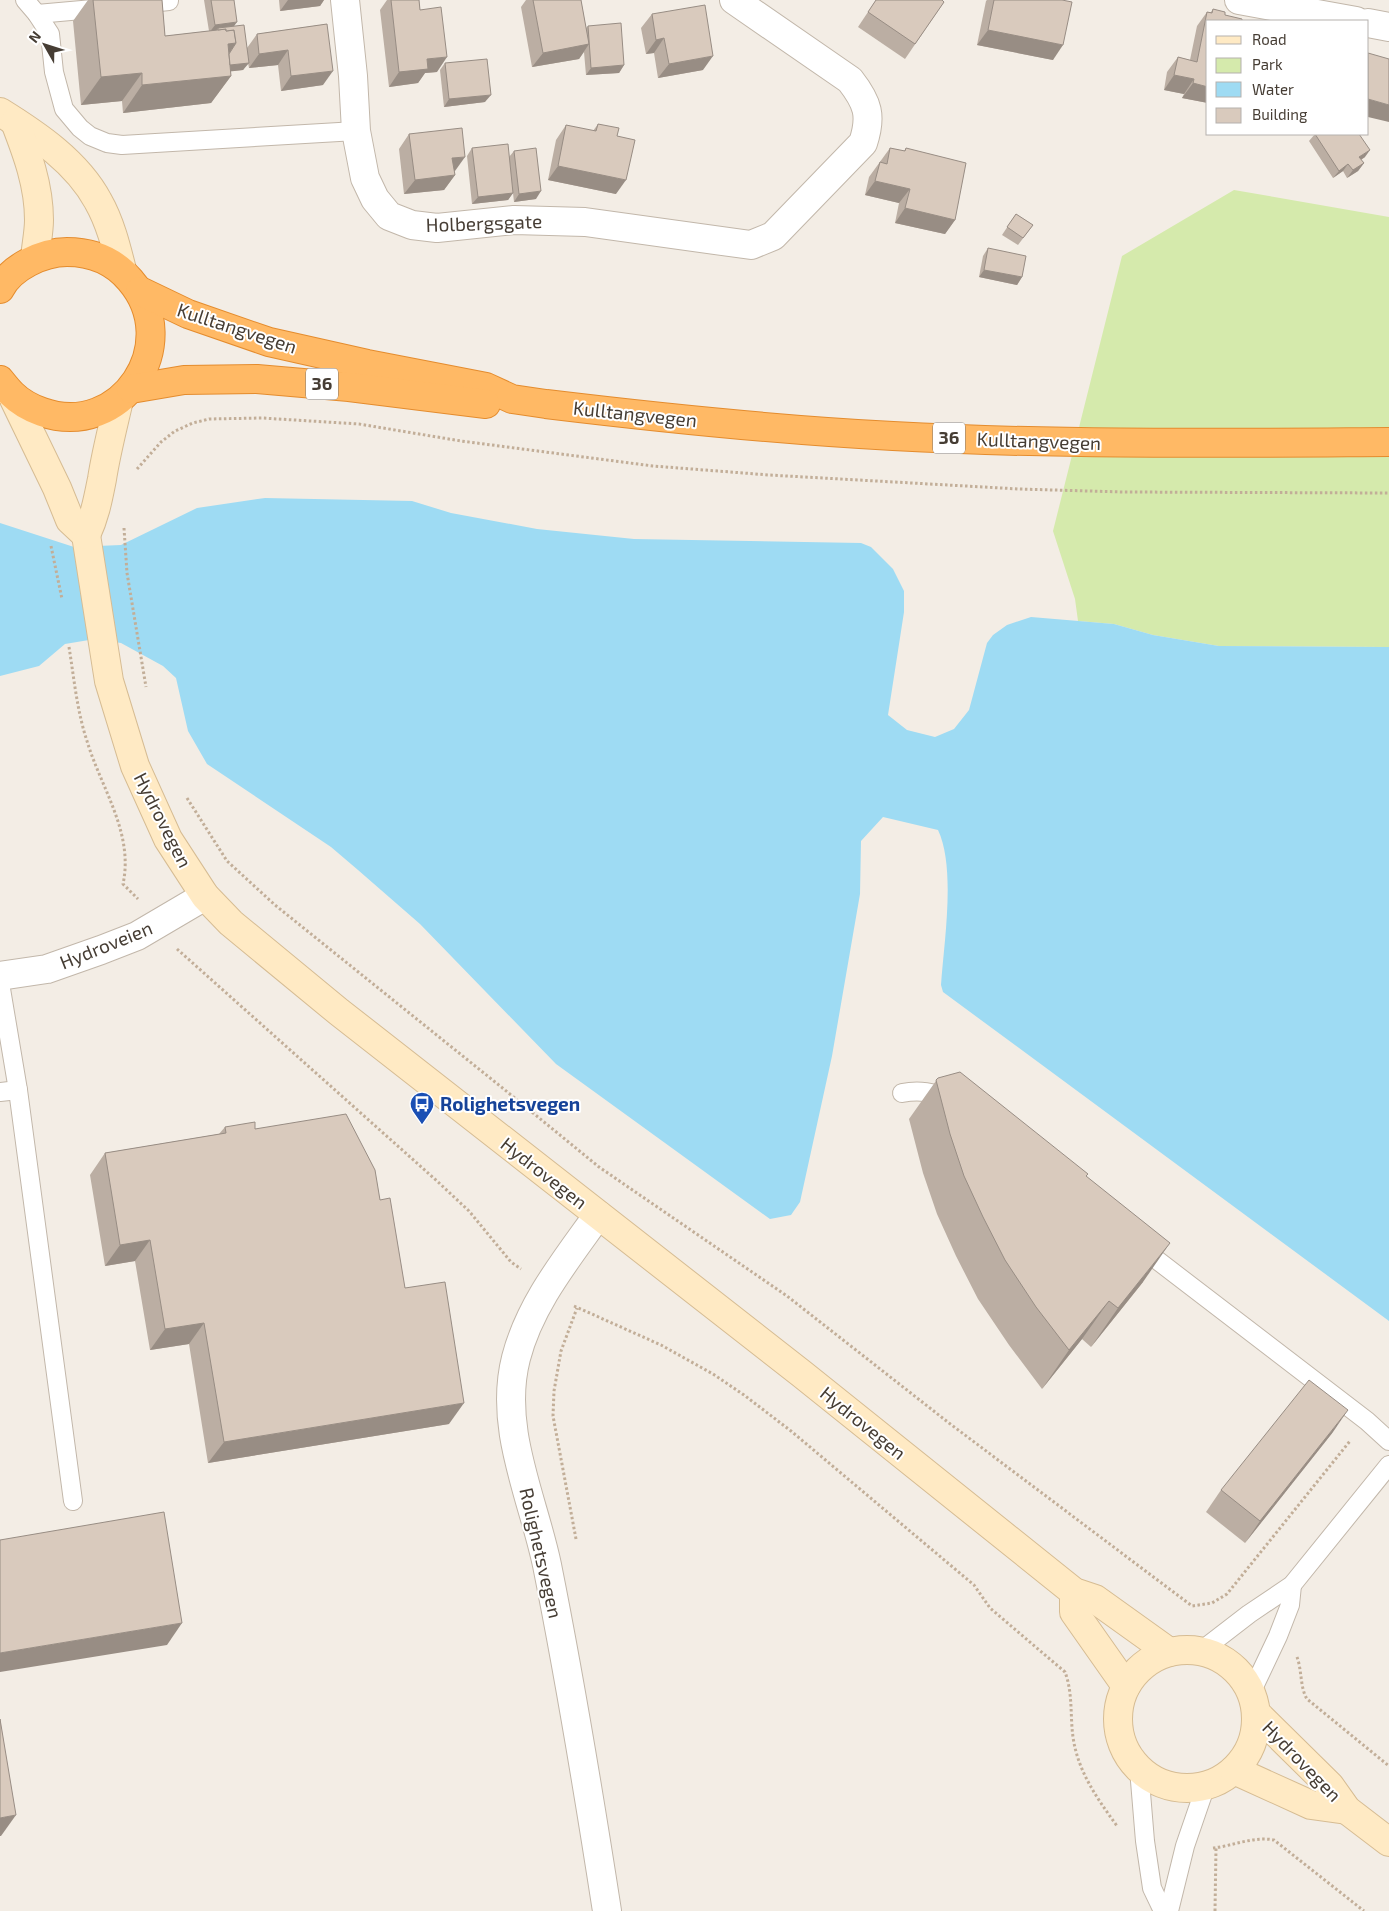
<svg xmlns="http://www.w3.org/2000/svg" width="1389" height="1911" font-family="'Exo 2',sans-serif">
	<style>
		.green { fill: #d5eaac }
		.water { fill: #9edbf3 }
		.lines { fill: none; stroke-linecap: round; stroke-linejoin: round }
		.lane-casing { stroke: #c2b7aa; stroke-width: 20 }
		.street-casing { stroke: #c2b7aa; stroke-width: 30 }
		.secondary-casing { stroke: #d6bc93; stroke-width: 30 }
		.highway-casing { stroke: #e48c2e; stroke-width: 30 }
		.path { stroke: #c2ae98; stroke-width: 3; stroke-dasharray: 2.5 2.5; stroke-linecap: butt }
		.lane { stroke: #fff; stroke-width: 18 }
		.street { stroke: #fff; stroke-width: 28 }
		.secondary { stroke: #ffeac4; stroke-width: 28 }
		.highway { stroke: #ffb965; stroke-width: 28 }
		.wall { fill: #bbaea3 }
		.shaded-wall { fill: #988d84 }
		.building { fill: #d9cabd; stroke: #988d84 }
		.labels { text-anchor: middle; stroke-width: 4; stroke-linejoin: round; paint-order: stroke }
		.shield { fill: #fff; stroke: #7e7771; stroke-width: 1 }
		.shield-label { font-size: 18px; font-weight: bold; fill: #463d34 }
		.street-label { font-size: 19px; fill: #463d34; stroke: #fff }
		.transit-label { font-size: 19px; font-weight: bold; fill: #164399; stroke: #fff; text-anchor: start }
	</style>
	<rect width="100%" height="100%" fill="#f3ede5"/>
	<path class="green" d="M1234 190 1389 217V647L1219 646 1153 635 1114 624 1078 621 1075 599 1053 531 1122 256Z"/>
	<path class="water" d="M265 498 412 501 451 513 537 529 634 539 861 543 871 547 893 569 904 591V612L888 715 907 730 935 737 954 729 969 710 987 643 993 635 1007 625 1031 617 1114 624 1153 635 1219 646 1389 647V1321L943 992 941 985C944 942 956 868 938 830L883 817 861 841 860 894 832 1056 800 1202 791 1215 770 1219 556 1064 420 924 358 870 331 847 207 764 188 731 176 678 163 666 121 643 95 639 65 644 39 666 0 676V523L74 547 121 545 197 508Z"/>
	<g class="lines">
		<defs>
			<g id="lane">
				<path d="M25 0 37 14 50 34 54 72 64 109 80 128 90 136 107 143 122 145 356 131"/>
				<path d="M140 4 169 1"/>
				<path d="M37 14 104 8"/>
				<path d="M0 983 18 1090 73 1501"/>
				<path d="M0 1092 18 1090"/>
				<path d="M902 1093C917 1090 936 1091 949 1101"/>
				<path d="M1140 1247 1367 1421 1389 1441"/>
				<path d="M1201 1651 1249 1614 1292 1585 1389 1465"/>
				<path d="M1251 1693 1278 1636 1290 1605 1292 1585"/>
				<path d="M1139 1769 1145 1841 1152 1888 1163 1911"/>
				<path d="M1169 1911 1185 1846 1206 1785"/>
			</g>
			<g id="street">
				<path d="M345 0 353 76 356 131 365 178 375 199 389 216 412 225 437 228 514 220 585 222 751 245 773 236 863 143C872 116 868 103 850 80L734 0"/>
				<path d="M1239 0 1356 21"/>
				<path d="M1368 23 1389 27"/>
				<path d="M0 976 47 969 101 950 137 936 205 896"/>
				<path d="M598 1215C566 1260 530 1304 516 1358 498 1428 533 1498 547 1565 570 1680 589 1795 607 1911"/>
			</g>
			<g id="secondary">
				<path d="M0 112C37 135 77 162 98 201 110 222 116 246 122 270"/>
				<path d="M15 122C27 153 39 185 39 220 39 232 36 246 35 258"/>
				<path d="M12 395 57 488 70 520 86 535"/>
				<path d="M86 535 109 681 135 766 168 839 205 896 231 923 339 1012 802 1374 1074 1592 1095 1599 1169 1652"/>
				<path d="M86 535C95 516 98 499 102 479 106 453 113 426 119 400"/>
				<path d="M1074 1592V1612L1126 1686"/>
				<circle cx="1187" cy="1719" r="69"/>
				<path d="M1256 1713 1330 1786 1347 1810 1389 1842"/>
				<path d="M1234 1770 1311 1805 1347 1810"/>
			</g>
			<g id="highway">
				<path d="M0 289C11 267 43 252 67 252 92 252 114 261 130 280 185 344 121 440 42 412 31 408 20 402 12 394 8 390 4 385 0 380"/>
				<path d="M140 291 188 314 269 342 367 364 486 387 512 399 546 404C662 418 777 430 893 436 1058 445 1224 443 1389 442"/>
				<path d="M131 389 184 380 257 379 349 387 486 404"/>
			</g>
		</defs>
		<use href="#lane" class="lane-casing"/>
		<use href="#street" class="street-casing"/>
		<use href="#secondary" class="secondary-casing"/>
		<use href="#highway" class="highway-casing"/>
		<g class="path">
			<path d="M137 469 161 442 175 431 193 423 209 419 262 418 359 424 461 441 653 466 769 475 1019 489 1123 492 1389 493"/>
			<path d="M124 528 127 573 146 687"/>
			<path d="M51 546 62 599"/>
			<path d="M69 647C74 678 77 711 87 741 101 788 134 833 123 884L138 899"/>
			<path d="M187 798 227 861 275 905 505 1090 599 1167 787 1296 949 1423 1192 1606 1212 1603 1227 1594 1350 1441"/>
			<path d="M177 949 437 1181 469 1211 511 1262 521 1269"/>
			<path d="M574 1306 661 1345 713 1374 744 1395 791 1431 974 1585 990 1608 1065 1672C1073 1693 1070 1716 1073 1737 1078 1772 1097 1798 1117 1826"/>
			<path d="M576 1539 553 1416 554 1391 561 1351 577 1308"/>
			<path d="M1297 1657C1302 1670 1300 1688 1307 1699L1389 1766"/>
			<path d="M1213 1848C1232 1846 1254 1836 1274 1840L1364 1911"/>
			<path d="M1215 1911 1216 1848"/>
		</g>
		<use href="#lane" class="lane"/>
		<use href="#street" class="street"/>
		<use href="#secondary" class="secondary"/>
		<use href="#highway" class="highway"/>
	</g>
	<g class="wall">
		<path d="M88 0H162L165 36 209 31 204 0H234V26L247 48 257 34 327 24 323 85 281 91 278 65 249 68 248 63 243 70 231 71V76L211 103 123 113 122 101 81 105 73 21Z"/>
		<path d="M279 0H324L320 6 280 11Z"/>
		<path d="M387 0H419L420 10 437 72 425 73 418 83 389 87 380 10Z"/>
		<path d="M526 0H581L586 28 588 26 624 65 619 73 586 75 584 52 579 59 532 67 521 7Z"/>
		<path d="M876 0 944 2 905 59 858 27Z"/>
		<path d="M987 0H1062L1053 60 977 45 986 1Z"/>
		<path d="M1213 9 1208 103 1182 98 1184 94 1164 90 1167 72 1178 57 1190 60 1197 26 1207 12H1211Z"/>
		<path d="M652 14 703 70 658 78 654 53 646 54 641 28Z"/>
		<path d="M445 63 485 102 444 107 440 70Z"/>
		<path d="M598 124 617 136 616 194 548 180 556 140 566 125 593 131Z"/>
		<path d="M409 134 455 171H454L455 175 444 190 404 194 399 149Z"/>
		<path d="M1315 134 1365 157 1361 160 1364 163 1358 171 1347 178 1343 171 1333 178 1309 141Z"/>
		<path d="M472 148 509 157 514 151 536 199 514 202 513 193 508 200 472 204 467 156Z"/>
		<path d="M890 148 904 151 906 148 955 220 945 234 895 223 899 203 865 195 869 177Z"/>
		<path d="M1016 214 1033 225 1018 245 1002 235Z"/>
		<path d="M988 248 1022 277 1017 285 979 277 983 256Z"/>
		<path d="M938 1078 1086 1176 1143 1282 1091 1347 1082 1339 1042 1389 1009 1345 978 1299 956 1256 937 1214 923 1173 909 1119Z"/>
		<path d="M225 1127 255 1129 380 1200 405 1288 449 1424 208 1463 189 1344 150 1350 135 1261 105 1266 90 1175 105 1153 219 1134Z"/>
		<path d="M1333 1432 1245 1543 1206 1512 1221 1490Z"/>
	</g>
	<g class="shaded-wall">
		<path d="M288 0H324L320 6 280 11Z"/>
		<path d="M237 22 232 29 218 28 215 32 209 33 215 25Z"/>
		<path d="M988 30 1063 45 1053 60 977 45Z"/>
		<path d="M664 38 654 53 646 54 656 40Z"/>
		<path d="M236 43 217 71 228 44Z"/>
		<path d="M589 44 579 59 532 67 543 53Z"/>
		<path d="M288 50 278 65 249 68 259 54Z"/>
		<path d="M713 56 703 70 658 78 669 64Z"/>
		<path d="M447 57 437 72 425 73 418 83 389 87 399 72 427 59Z"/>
		<path d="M249 63 243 70 217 73 222 66Z"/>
		<path d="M624 65 619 73 586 75 591 68Z"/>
		<path d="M333 71 323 85 281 91 291 76Z"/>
		<path d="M142 73 122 101 81 105 101 77Z"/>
		<path d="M1174 75 1194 79 1184 94 1164 90Z"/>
		<path d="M231 76 211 103 123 113 142 85Z"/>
		<path d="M1193 83 1208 87V103L1182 98Z"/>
		<path d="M491 95 485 102 444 107 449 99Z"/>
		<path d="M1368 99 1389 105V122L1368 117Z"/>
		<path d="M1370 150 1365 157 1354 164 1359 157Z"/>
		<path d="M465 157 455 171 442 173 452 158Z"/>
		<path d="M1364 163 1358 171 1347 178 1353 170Z"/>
		<path d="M1348 164 1343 171 1333 178 1339 171Z"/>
		<path d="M558 166 626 180 616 194 548 180Z"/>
		<path d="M455 175 444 190 404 194 415 180Z"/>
		<path d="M875 181 910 189 899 203 865 195Z"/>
		<path d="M541 191 536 199 514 202 519 194Z"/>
		<path d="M513 193 508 200 472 204 478 197Z"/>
		<path d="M905 208 955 220 945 234 895 223Z"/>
		<path d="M984 270 1022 277 1017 285 979 277Z"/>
		<path d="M150 1240 135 1261 105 1266 120 1245Z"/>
		<path d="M1170 1243 1143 1282 1091 1347 1118 1308Z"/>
		<path d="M1109 1301 1082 1339 1042 1389 1069 1350Z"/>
		<path d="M204 1323 189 1344 150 1350 165 1329Z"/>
		<path d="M464 1403 449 1424 208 1463 224 1442Z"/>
		<path d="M1348 1410 1333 1432 1245 1543 1260 1521Z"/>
		<path d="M182 1623 167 1645 0 1672V1653Z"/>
		<path d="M16 1815 1 1836H0V1818Z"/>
	</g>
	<g class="building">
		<path d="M93 0H162L165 36 226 29V31L234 30 236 43 228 44 231 76 142 85V73L101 77Z"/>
		<path d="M211 0H234L237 22 215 25Z"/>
		<path d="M391 0H419L420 10 441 7 447 57 427 59 428 69 399 72Z"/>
		<path d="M533 0H581L589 44 543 53Z"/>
		<path d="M876 0H942L944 2 915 44 868 12Z"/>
		<path d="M994 0H1062L1072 2 1063 45 988 30Z"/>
		<path d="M705 5 713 56 669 64 664 38 656 40 652 14Z"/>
		<path d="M1213 9 1225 12V15L1242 19V21H1208V87L1193 83 1194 79 1174 75 1178 57 1197 62 1207 12 1212 13Z"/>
		<path d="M621 23 624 65 591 68 588 26Z"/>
		<path d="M327 24 333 71 291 76 288 50 259 54 257 34Z"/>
		<path d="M244 25 249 63 230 65 229 54 236 43 234 30 226 31V29L218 30V28Z"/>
		<path d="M1368 53 1389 59V105L1368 99Z"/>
		<path d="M487 59 491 95 449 99 445 63Z"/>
		<path d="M598 124 619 128 617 136 635 140 626 180 558 166 566 125 596 131Z"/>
		<path d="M462 128 465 157 452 158 455 175 415 180 409 134Z"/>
		<path d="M1315 134H1359L1370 150 1359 157 1364 163 1353 170 1348 164 1339 171Z"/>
		<path d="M508 144 513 193 478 197 472 148Z"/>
		<path d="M536 148 541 191 519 194 514 151Z"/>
		<path d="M890 148 905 151 906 148 966 163 955 220 905 208 910 189 875 181 880 162 887 164Z"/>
		<path d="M1016 214 1033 225 1023 238 1007 227Z"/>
		<path d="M988 248 1026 256 1022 277 984 270Z"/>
		<path d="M960 1072 1088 1174 1086 1176 1170 1243 1118 1308 1109 1301 1069 1350 1036 1307 1005 1260 983 1217 964 1176 950 1134 936 1080 938 1078Z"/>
		<path d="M346 1114 375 1170 380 1200 390 1198 405 1288 445 1282 464 1403 224 1442 204 1323 165 1329 150 1240 120 1245 105 1153 226 1133 225 1127 255 1122V1129Z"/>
		<path d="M1309 1380 1348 1410 1260 1521 1221 1490Z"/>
		<path d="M164 1512 182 1623 0 1653V1540Z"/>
		<path d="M0 1719 16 1815 0 1818Z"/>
	</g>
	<defs>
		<symbol id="bus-pin" viewBox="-11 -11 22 30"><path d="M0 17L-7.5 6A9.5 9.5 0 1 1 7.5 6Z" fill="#1a4fb4" stroke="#fff"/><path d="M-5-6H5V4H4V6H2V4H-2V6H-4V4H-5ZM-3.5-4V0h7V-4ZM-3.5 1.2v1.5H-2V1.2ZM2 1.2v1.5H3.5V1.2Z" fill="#fff"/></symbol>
	</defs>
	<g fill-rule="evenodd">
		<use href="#bus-pin" x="408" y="1090" width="28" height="38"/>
	</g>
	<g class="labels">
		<g class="shield">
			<rect x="306" y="368.5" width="32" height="31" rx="4"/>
			<rect x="933" y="422.5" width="32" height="31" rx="4"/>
		</g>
		<g class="shield-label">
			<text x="322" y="390">36</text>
			<text x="949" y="444">36</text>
		</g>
		<g class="street-label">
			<text transform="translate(484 223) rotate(-2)" y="7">Holbergsgate</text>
			<text transform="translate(237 328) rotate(18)" y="7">Kulltangvegen</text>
			<text transform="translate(635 414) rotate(6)" y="7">Kulltangvegen</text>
			<text transform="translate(1039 441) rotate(2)" y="7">Kulltangvegen</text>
			<text transform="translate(163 820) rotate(63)" y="7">Hydrovegen</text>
			<text transform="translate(106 945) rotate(-22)" y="7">Hydroveien</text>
			<text transform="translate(544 1173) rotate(38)" y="7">Hydrovegen</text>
			<text transform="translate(863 1423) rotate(39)" y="7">Hydrovegen</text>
			<text transform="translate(541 1553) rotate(77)" y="7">Rolighetsvegen</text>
			<text transform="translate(1302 1761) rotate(46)" y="7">Hydrovegen</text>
		</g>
		<g class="transit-label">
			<text x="440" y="1111">Rolighetsvegen</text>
		</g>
	</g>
	<rect x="1206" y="20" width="162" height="115" fill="#ffffff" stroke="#b5b1ae"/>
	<rect x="1216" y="36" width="25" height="8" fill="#ffeac4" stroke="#b5b1ae"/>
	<text x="1252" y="45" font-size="15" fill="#463d34">Road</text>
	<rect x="1216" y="58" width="25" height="15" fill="#d5eaac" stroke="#b5b1ae"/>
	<text x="1252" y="70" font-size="15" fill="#463d34">Park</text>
	<rect x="1216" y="82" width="25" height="15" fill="#9edbf3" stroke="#b5b1ae"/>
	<text x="1252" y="95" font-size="15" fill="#463d34">Water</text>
	<rect x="1216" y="108" width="25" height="15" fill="#d9cabd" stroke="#b5b1ae"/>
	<text x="1252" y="120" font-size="15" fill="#463d34">Building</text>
	<g transform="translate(45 45) rotate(309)" stroke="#ffffff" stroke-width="4" paint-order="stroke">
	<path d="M0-4L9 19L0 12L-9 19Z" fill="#463d34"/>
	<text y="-8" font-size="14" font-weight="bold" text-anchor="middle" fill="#463d34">N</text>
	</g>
</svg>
